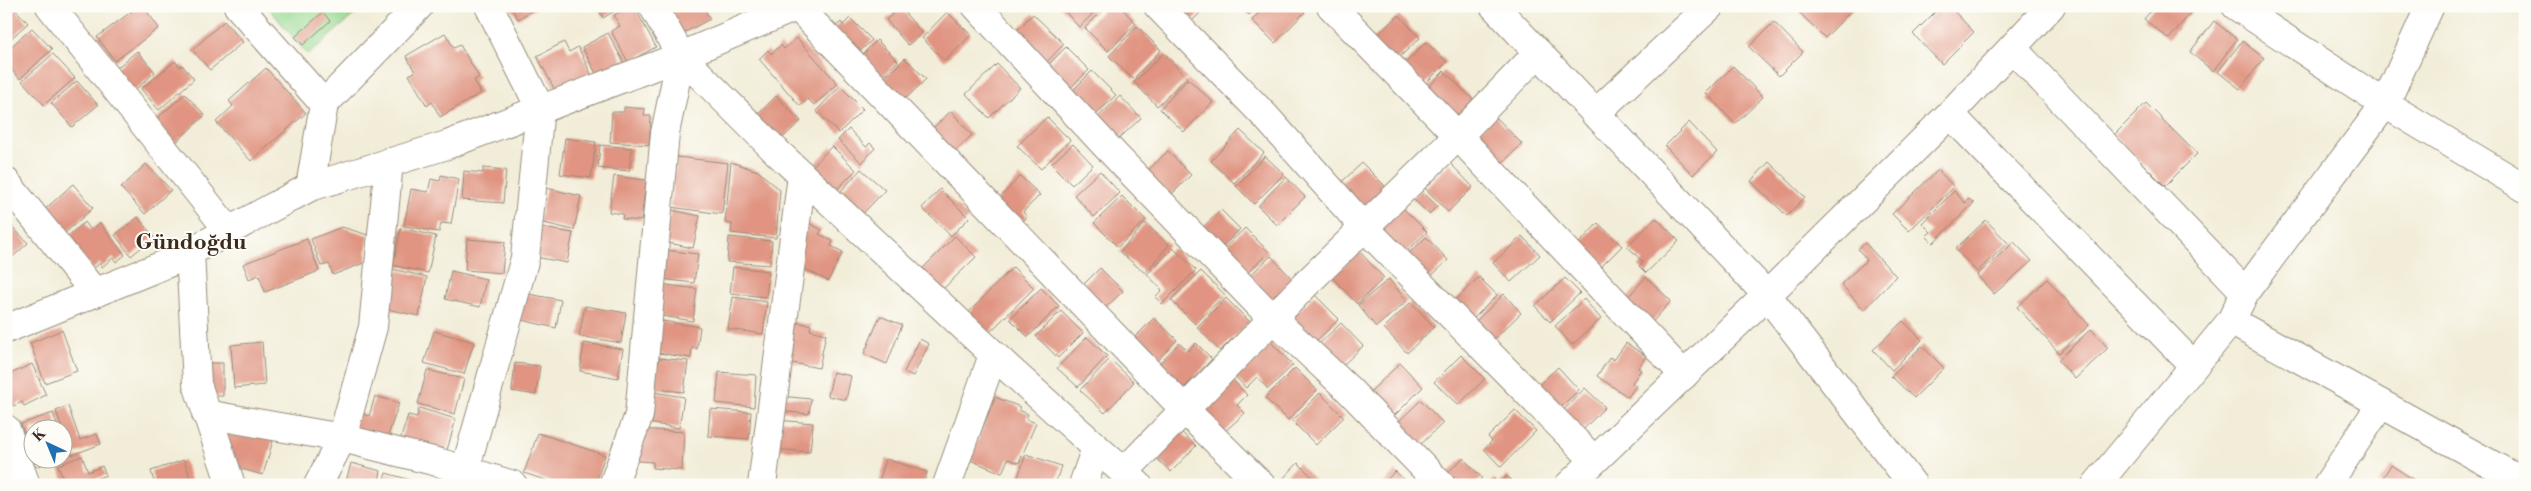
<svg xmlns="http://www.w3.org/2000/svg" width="2531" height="491" font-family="'Libre Bodoni',serif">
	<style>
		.green { fill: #97d990; stroke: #698257 }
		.building { fill: #e09481 }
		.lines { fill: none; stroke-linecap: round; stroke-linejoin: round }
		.minor-casing { stroke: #968c7b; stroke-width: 30 }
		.minor { stroke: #fff; stroke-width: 28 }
		.labels { text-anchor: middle; stroke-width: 4; stroke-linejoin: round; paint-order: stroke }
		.district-label { font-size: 22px; font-weight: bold; fill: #3b2a1e; stroke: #fdfcf7 }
	</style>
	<rect width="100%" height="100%" fill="#fdfcf7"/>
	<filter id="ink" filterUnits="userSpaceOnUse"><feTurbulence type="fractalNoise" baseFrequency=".02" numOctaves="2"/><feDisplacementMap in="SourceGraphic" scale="10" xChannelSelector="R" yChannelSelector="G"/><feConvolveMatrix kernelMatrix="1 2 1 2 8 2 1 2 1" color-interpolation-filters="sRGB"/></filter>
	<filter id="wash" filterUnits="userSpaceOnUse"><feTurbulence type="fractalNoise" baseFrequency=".0096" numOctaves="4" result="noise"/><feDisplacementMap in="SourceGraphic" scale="20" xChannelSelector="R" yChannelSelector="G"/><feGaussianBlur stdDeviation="1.12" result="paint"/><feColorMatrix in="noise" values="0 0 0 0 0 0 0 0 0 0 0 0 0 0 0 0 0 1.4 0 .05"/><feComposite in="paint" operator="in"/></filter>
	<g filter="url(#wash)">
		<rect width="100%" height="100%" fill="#f2edd8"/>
		<path class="green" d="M267 6H364L308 55Z"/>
		<g id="blocks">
			<g class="building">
				<path d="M6 6H12L28 23 6 43Z"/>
				<path d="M139 6H143L159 28 115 61 97 37Z"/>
				<path d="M510 6H540L518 19Z"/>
				<path d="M597 6H623L603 18Z"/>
				<path d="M631 6H634L656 47 628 62 611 31 620 26 614 15Z"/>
				<path d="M665 6H703L710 19 680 35Z"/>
				<path d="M1060 6H1101L1079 27Z"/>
				<path d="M1107 6H1120L1136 24 1108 51 1085 28Z"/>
				<path d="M1167 6H1207L1187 26Z"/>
				<path d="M1241 6H1259L1249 15Z"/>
				<path d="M1265 6H1299L1305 12 1275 43 1252 20Z"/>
				<path d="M1793 6H1850L1853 9 1825 38Z"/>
				<path d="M1941 6H1949L1974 32 1942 64 1913 34Z"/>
				<path d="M2155 6H2185L2191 12 2169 39 2144 19Z"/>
				<path d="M900 7 922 33 908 45 886 20Z"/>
				<path d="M323 12 330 21 303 45 295 37Z"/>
				<path d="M947 12 971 35 945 61 922 38Z"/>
				<path d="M1033 14 1064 44 1040 69 1008 39Z"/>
				<path d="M1399 15 1420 38 1390 66 1368 43Z"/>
				<path d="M850 18 872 40 851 60 833 29 841 22 843 25Z"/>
				<path d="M224 21 243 42 210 70 192 50Z"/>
				<path d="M2214 21 2237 39 2213 71 2190 52Z"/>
				<path d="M1774 22 1803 52 1779 76 1749 47Z"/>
				<path d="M1137 26 1161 50 1133 79 1109 56Z"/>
				<path d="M32 28 52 49 20 79 6 64V51Z"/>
				<path d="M445 33 454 48 460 45 479 77 474 80 481 93 440 117 432 102 427 106 409 75 415 72 406 56Z"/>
				<path d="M608 33 624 63 598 77 582 47Z"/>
				<path d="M797 38 838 84 814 105 808 99 800 106 759 59 768 50 771 54 781 45 784 49Z"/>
				<path d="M877 40 898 61 874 85 853 64Z"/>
				<path d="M2242 41 2264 58 2240 89 2218 72Z"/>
				<path d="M564 42 569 52 578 47 592 76 557 94 537 56Z"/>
				<path d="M1426 42 1447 62 1417 92 1397 72Z"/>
				<path d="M1066 47 1089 70 1063 95 1041 72Z"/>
				<path d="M137 51 155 72 132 93 113 71Z"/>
				<path d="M1164 53 1187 78 1157 106 1134 82Z"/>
				<path d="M53 54 75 78 44 105 22 81Z"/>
				<path d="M905 58 926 79 896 108 875 87Z"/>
				<path d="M175 61 180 67 182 65 194 79 159 110 141 89Z"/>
				<path d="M997 64 1020 88 989 118 966 94Z"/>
				<path d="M1733 66 1763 97 1735 124 1706 93Z"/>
				<path d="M266 68 306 113 251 161 216 122 233 106 229 101Z"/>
				<path d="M1092 71 1116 95 1089 121 1066 97Z"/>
				<path d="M1444 71 1475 101 1451 126 1420 96Z"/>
				<path d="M1188 79 1213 102 1184 132 1160 109Z"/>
				<path d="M77 81 98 105 72 127 51 103Z"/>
				<path d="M840 86 863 109 839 133 816 111Z"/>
				<path d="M185 94 205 115 174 144 154 121Z"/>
				<path d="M776 96 801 121 776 144 753 120Z"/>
				<path d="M1120 96 1141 118 1112 145 1092 123Z"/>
				<path d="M2146 103 2197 154 2165 186 2114 135Z"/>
				<path d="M624 107 645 109 644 116H651L649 145 610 142 612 112H624Z"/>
				<path d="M951 111 972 135 946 160 924 136Z"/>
				<path d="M1495 116 1522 144 1494 171 1467 143Z"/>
				<path d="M1047 117 1070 140 1041 169 1017 146Z"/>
				<path d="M1689 122 1717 152 1693 175 1665 146Z"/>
				<path d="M849 129 866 147 870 143 875 148 862 163 838 140Z"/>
				<path d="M1240 130 1264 153 1234 183 1211 161Z"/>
				<path d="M565 138 596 142 591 178 560 174Z"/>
				<path d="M1073 144 1093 165 1072 185 1051 164Z"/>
				<path d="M600 145 632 148 629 171 598 168Z"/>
				<path d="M832 146 856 170 831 195 807 172Z"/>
				<path d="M1168 151 1191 175 1166 200 1142 176Z"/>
				<path d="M1265 156 1284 174 1254 204 1236 186Z"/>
				<path d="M677 157 728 163 722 214 670 207Z"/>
				<path d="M731 162 758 171 780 190 776 238 731 233 732 224 725 223Z"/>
				<path d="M1769 162 1805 197 1787 216 1751 181Z"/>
				<path d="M1362 163 1387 188 1359 215 1334 189Z"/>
				<path d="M1450 163 1473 187 1448 212 1425 188Z"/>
				<path d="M146 164 171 190 145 214 121 188Z"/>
				<path d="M483 168 506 170 503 203 462 200 464 171 483 173Z"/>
				<path d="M861 169 885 190 857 220 834 199Z"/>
				<path d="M1938 170 1954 187 1909 231 1892 214Z"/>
				<path d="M1100 171 1120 193 1094 217 1074 195Z"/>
				<path d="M441 175 459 179 451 224 441 223 439 232 404 226 411 189 428 192 431 179 440 181Z"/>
				<path d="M614 176 646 180 641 221 622 219 623 214 609 212Z"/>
				<path d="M1020 176 1040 195 1023 212 1027 217 1015 229 992 206Z"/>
				<path d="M1286 177 1305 197 1277 225 1258 206Z"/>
				<path d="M73 184 93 208 64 234 43 211Z"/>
				<path d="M546 188 581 196 574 230 539 222Z"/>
				<path d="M940 189 969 218 951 236 922 208Z"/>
				<path d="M1421 190 1437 206 1429 214 1412 198Z"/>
				<path d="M1954 191 1965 203 1969 199 1974 203 1933 243 1926 236 1931 232 1922 223Z"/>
				<path d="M1122 196 1146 220 1118 247 1094 223Z"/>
				<path d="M1402 207 1427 232 1401 257 1377 231Z"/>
				<path d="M671 210 700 216 693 248 664 242Z"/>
				<path d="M1221 210 1240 229 1216 253 1197 233Z"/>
				<path d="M138 217 154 237 131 256 115 235Z"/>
				<path d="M1656 218 1679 241 1646 273 1639 266 1643 262 1627 246Z"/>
				<path d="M6 220 28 243 6 263Z"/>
				<path d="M1986 220 2008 243 1977 272 1955 249Z"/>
				<path d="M85 222 91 230 100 223 125 255 116 262 113 258 102 267 100 263 93 269 67 237Z"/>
				<path d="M807 222 822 230 819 234 833 241 831 246 843 252 828 281 795 264Z"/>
				<path d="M1145 223 1169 245 1145 273 1120 252Z"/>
				<path d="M1598 223 1622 246 1594 274 1571 252Z"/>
				<path d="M342 227 368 235 366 262 333 275 329 264 321 266 311 239Z"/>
				<path d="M536 227 573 233 567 263 530 256Z"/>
				<path d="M401 228 436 236 428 273 393 265Z"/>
				<path d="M1245 228 1269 252 1242 278 1218 254Z"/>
				<path d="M955 236 976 257 937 295 917 274Z"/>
				<path d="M1522 236 1540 255 1511 282 1493 263Z"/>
				<path d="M729 237 772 241 770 265 727 262Z"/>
				<path d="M1426 237 1448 260 1425 282 1403 259Z"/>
				<path d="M307 239 319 271 265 292 259 275 249 279 243 264Z"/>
				<path d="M467 239 505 242 502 273 465 270Z"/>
				<path d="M2014 242 2032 261 1994 294 1977 275Z"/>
				<path d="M1865 243 1896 276 1864 310 1841 284 1867 260 1858 249Z"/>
				<path d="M1173 248 1196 270 1162 304 1155 297 1162 290 1147 274Z"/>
				<path d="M665 250 698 254 694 283 661 279Z"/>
				<path d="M1359 251 1384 278 1357 304 1332 277Z"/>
				<path d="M1271 256 1294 281 1268 305 1245 280Z"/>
				<path d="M733 267 769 271 766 297 730 293Z"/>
				<path d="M1013 267 1034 288 988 334 967 314Z"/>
				<path d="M1100 268 1123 291 1099 314 1077 291Z"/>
				<path d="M391 269 427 277 419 316 382 308Z"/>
				<path d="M451 271 486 279 480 307 445 299Z"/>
				<path d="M1201 271 1225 295 1195 324 1171 300Z"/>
				<path d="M1479 277 1497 295 1466 326 1448 307Z"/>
				<path d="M1646 277 1671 301 1648 327 1623 303Z"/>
				<path d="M1565 278 1580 293 1550 322 1535 306Z"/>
				<path d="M1389 279 1407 301 1376 327 1358 305Z"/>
				<path d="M2047 279 2089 325 2059 353 2017 307Z"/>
				<path d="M660 284 697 289 693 321 656 315Z"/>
				<path d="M1041 288 1059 306 1028 337 1010 319Z"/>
				<path d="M523 293 561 300 556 328 517 319Z"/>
				<path d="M1504 294 1521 313 1487 346 1470 327Z"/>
				<path d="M1315 295 1339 319 1309 348 1285 324Z"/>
				<path d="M733 297 767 302 763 334 728 329Z"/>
				<path d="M1226 298 1250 322 1220 351 1197 327Z"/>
				<path d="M1584 299 1601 319 1572 345 1555 326Z"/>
				<path d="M1411 302 1434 327 1407 353 1384 328Z"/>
				<path d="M585 306 626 313 621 343 579 336Z"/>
				<path d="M1061 311 1083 333 1058 358 1036 336Z"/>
				<path d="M880 316 902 325 887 364 864 354Z"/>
				<path d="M1154 318 1177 340 1152 366 1129 343Z"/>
				<path d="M656 320 700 327 697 349 692 348 691 358 651 352Z"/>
				<path d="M790 321 811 325 810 330 826 334 819 368 782 361Z"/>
				<path d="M1903 321 1922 340 1892 370 1873 350Z"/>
				<path d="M1341 323 1363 346 1336 372 1314 349Z"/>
				<path d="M2091 329 2108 348 2075 379 2058 360Z"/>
				<path d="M62 330 77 371 45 383 30 343Z"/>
				<path d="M434 331 474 342 464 374 424 363Z"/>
				<path d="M1087 337 1107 356 1078 387 1057 368Z"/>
				<path d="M920 339 929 344 913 376 904 372Z"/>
				<path d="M1269 340 1293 365 1268 389 1257 377 1246 388 1233 374Z"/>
				<path d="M262 342 265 385 234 388 231 345Z"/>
				<path d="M584 343 623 349 618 378 580 371Z"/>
				<path d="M1179 343 1188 351 1196 343 1212 359 1179 393 1154 369Z"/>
				<path d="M1626 343 1646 356 1638 368 1641 370 1632 383 1636 386 1628 397 1597 376 1610 357 1614 360Z"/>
				<path d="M1922 346 1944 368 1914 398 1891 376Z"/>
				<path d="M1461 355 1485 379 1458 405 1434 382Z"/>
				<path d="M650 357 688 361 684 392 646 388Z"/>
				<path d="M1110 359 1134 382 1105 413 1080 390Z"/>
				<path d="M207 363H223V396H208Z"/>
				<path d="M515 363 540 366 536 395 512 391Z"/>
				<path d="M1400 363 1423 387 1392 418 1369 393Z"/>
				<path d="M32 364 46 395 24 406 22 402 13 406 6 391V376Z"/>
				<path d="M1558 367 1579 390 1553 414 1532 391Z"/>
				<path d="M1295 368 1317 390 1288 420 1265 398Z"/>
				<path d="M427 370 464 379 455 414 418 404Z"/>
				<path d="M719 372 756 375 754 407 716 403Z"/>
				<path d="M833 372 851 376 846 400 828 396Z"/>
				<path d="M1231 378 1247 395 1237 405 1245 413 1220 436 1196 411Z"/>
				<path d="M1585 388 1605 407 1576 437 1556 418Z"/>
				<path d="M647 391 684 397 679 428 642 422Z"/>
				<path d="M1320 393 1344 417 1316 445 1292 421Z"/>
				<path d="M375 396 399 403 387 439 352 428 357 412 369 416Z"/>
				<path d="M779 396 811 399 809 414 778 411Z"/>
				<path d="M995 397 1020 407 1019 410 1028 414 1026 419 1036 423 1019 463 1008 459 1002 473 970 460Z"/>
				<path d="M1421 400 1443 423 1419 446 1397 423Z"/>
				<path d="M68 406 80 440 97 434 101 444 72 455 56 411Z"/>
				<path d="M419 408 456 419 445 457 399 444 408 415 417 417Z"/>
				<path d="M710 409 751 412 749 439 708 436Z"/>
				<path d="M1515 410 1536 431 1501 467 1484 449 1492 441 1488 437Z"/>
				<path d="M53 413 58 428H32V457L21 424Z"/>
				<path d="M776 420 813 423 810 452 774 449Z"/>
				<path d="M230 425 274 437 263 475 231 466 224 445Z"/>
				<path d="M1177 428 1196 446 1171 472 1152 454Z"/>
				<path d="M640 429 684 432 682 470 653 468V462L638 461Z"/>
				<path d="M538 433 605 455 595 485H560L524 473Z"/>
				<path d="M1026 454 1061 466 1055 485H1030L1017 480Z"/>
				<path d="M82 456 88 472 102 466 106 475 80 485H65L58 465Z"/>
				<path d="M33 458H58V459L35 467Z"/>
				<path d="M1463 458 1482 478 1474 485H1447L1441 479Z"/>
				<path d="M886 459 927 472 923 485H878Z"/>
				<path d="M184 460 193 485H155L151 471Z"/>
				<path d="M351 463 381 471 378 485H345Z"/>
				<path d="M1298 463 1320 485H1277Z"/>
				<path d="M2391 465 2422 485H2378Z"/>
				<path d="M1395 471 1410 485H1382Z"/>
				<path d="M386 473 417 482 416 485H382Z"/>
				<path d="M1507 476 1516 485H1488L1494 479 1499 484Z"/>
			</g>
		</g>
	</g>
	<g filter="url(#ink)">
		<use href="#blocks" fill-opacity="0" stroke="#968c7b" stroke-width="1"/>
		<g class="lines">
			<defs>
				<g id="minor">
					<path d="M50 6 229 231"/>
					<path d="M238 6 324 104"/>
					<path d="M653 6 681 56 776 151 1008 368 1138 485"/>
					<path d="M797 6 1184 409 1261 485"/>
					<path d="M976 6 1107 147 1272 318 1348 389 1441 485"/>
					<path d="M1158 6 1266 117 1363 226 1594 460"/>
					<path d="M1331 6 1458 136 1684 375"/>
					<path d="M1494 6 1767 295 1569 485"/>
					<path d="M2236 6 2385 104 2525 188"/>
					<path d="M2013 49 2245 292"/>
					<path d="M1595 114 1710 6"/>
					<path d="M1950 114 2193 365"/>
					<path d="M6 182 95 293"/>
					<path d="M310 187 324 104 419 6"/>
					<path d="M190 252 197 384 231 485"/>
					<path d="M2231 321 2525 483"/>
					<path d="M6 329 173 261 310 187 447 145 681 56 798 6"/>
					<path d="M206 414 342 438 441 463 513 485"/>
					<path d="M6 429 26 485"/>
					<path d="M465 470 525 258 540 108 489 6"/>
					<path d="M1124 472 1309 281 1458 136 1538 53"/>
					<path d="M318 485 342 438 373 327 389 162"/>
					<path d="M613 485 639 415 665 133 681 56"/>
					<path d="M762 485 802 175"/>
					<path d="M947 485 993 355"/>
					<path d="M1083 485 1096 448"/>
					<path d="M1913 485 1767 295 1950 114 2051 6"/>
					<path d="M2096 485 2231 321 2245 292 2385 104 2430 6"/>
					<path d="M2327 485 2381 404"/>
				</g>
			</defs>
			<use href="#minor" class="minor-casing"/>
			<use href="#minor" class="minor"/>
		</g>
	</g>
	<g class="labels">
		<g class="district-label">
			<text x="191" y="249">Gündoğdu</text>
		</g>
	</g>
	<rect width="2531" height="491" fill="none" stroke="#fdfcf7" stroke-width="25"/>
	<g transform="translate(48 444) rotate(316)"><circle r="24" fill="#fdfcf7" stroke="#afa8a0"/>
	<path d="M0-4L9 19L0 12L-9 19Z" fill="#1f6fb2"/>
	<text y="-8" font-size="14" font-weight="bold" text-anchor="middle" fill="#3b2a1e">K</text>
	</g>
</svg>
